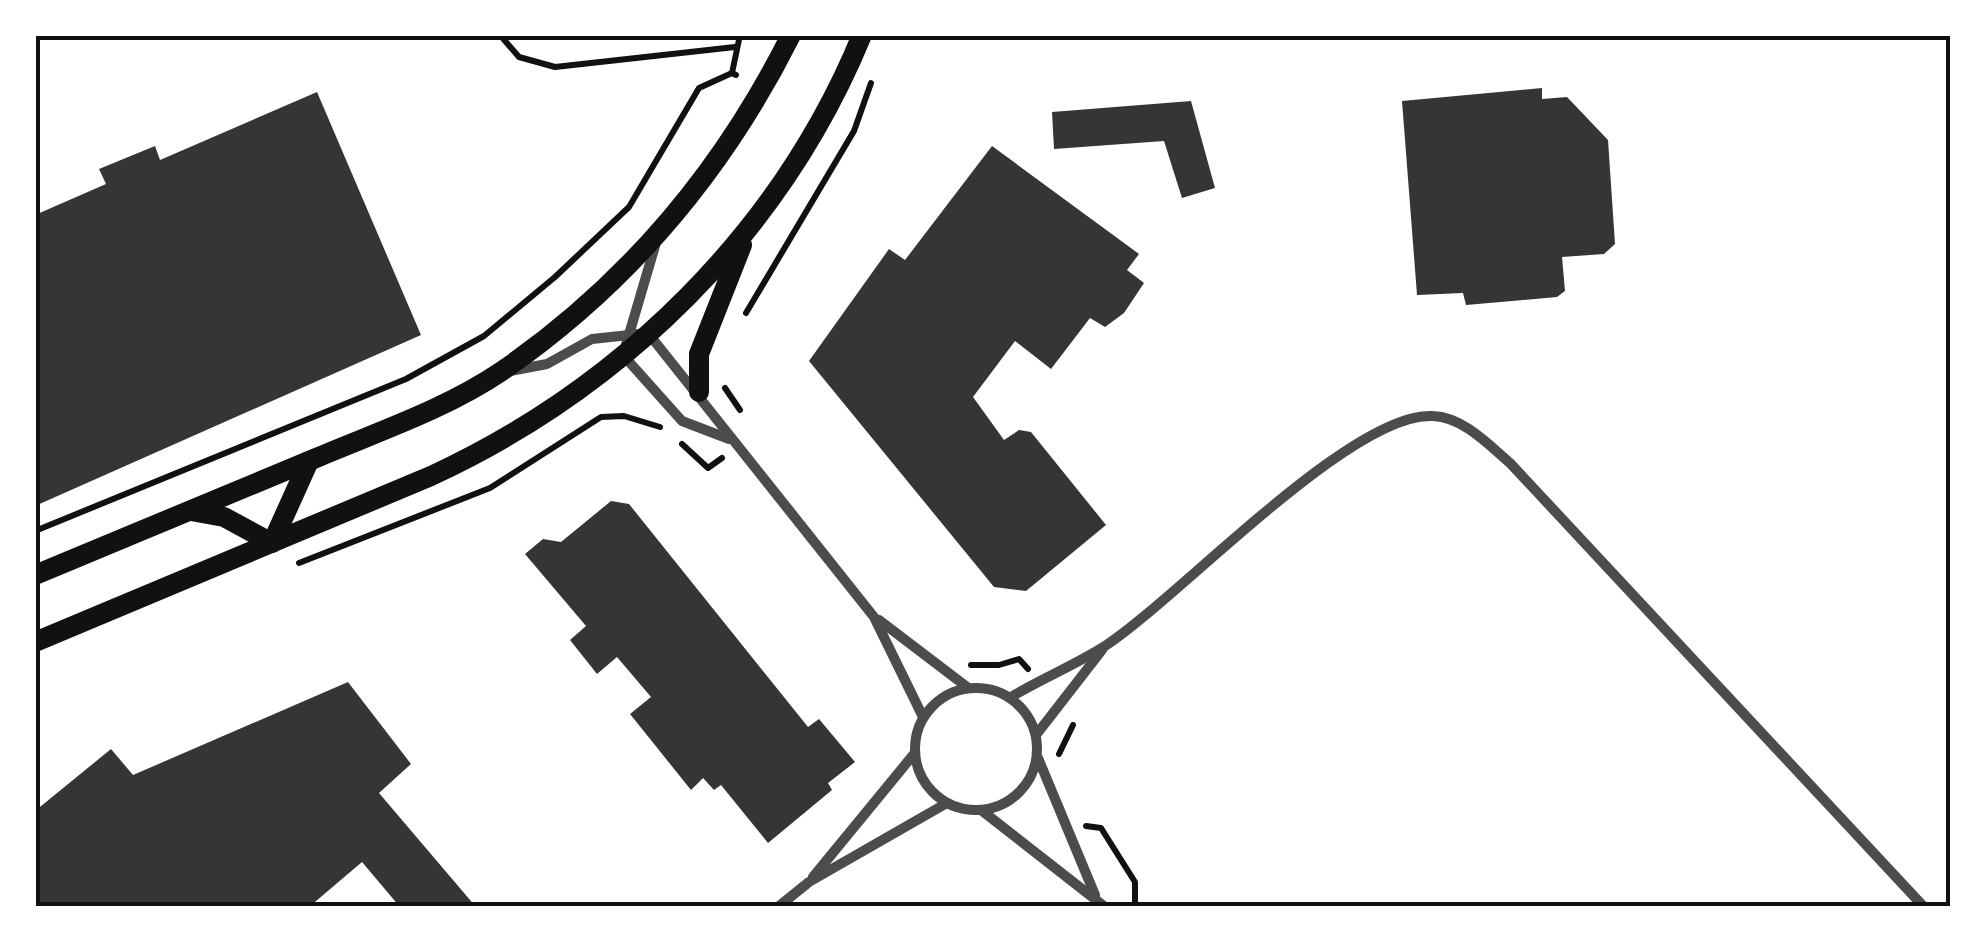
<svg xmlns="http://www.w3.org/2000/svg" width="1985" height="942" font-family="'DejaVu Sans',sans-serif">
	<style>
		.building { fill: #353535 }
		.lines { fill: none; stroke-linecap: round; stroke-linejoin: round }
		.path { stroke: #111; stroke-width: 6 }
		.minor { stroke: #4c4c4c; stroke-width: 10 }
		.secondary { stroke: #111; stroke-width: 20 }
		.neatline { fill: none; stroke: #111; stroke-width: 4 }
	</style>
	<rect width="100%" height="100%" fill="#fff"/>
	<g class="building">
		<path d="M1542 88V99L1567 97 1608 140 1615 244 1604 254 1562 257 1565 291 1557 297 1466 305 1463 293 1417 295 1402 101Z"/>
		<path d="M317 92 421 335 35 506V215L106 184 99 169 155 146 160 160Z"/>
		<path d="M1191 101 1215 188 1182 198 1164 141 1054 149 1052 112Z"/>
		<path d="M992 146 1139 254 1127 270 1144 283 1124 313 1105 327 1090 318 1051 369 1015 341 973 397 1004 440 1019 430 1031 432 1106 525 1026 591 994 587 809 361 889 249 905 260Z"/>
		<path d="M611 501 629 504 808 727 819 719 855 762 828 783 832 790 768 843 721 785 714 790 703 778 691 790 630 714 651 697 617 657 597 674 570 640 586 626 525 554 543 539 561 542Z"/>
		<path d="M348 682 411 764 379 793 476 907H400L362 862 309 907H35V811L111 749 133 775Z"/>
	</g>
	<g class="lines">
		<g class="path">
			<path d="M500 35 519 57 555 67 735 47"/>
			<path d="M736 75 732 73 740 35"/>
			<path d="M746 313 854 131 871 83"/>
			<path d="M725 388 740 410"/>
			<path d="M682 444 708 468 722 458"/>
			<path d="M35 531 406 379 484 336 555 277 629 207 699 88 732 73"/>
			<path d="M299 563 490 488 601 417 624 416 660 427"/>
			<path d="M971 665H999L1019 659 1028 669"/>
			<path d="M1059 754 1073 725"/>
			<path d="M1086 826 1101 828 1135 882V907"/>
		</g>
		<g class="minor">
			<path d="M655 246 623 355 682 421 729 439"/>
			<path d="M510 371 547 364 592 339 648 333 874 617 923 717"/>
			<path d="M879 620 967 687"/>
			<circle cx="976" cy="749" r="61"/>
			<path d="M1011 697C1041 679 1075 665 1105 646 1180 597 1352 411 1433 416 1463 417 1489 445 1510 463L1924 907"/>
			<path d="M1036 735 1102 650"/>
			<path d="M1038 758 1095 895"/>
			<path d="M981 810 1105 907"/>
			<path d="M813 877 914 754"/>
			<path d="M778 907 809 882 947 803"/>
		</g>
		<g class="secondary">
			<path d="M699 392V354L742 245"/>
			<path d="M191 511 224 517 272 543 309 461"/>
			<path d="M35 575C128 536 222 497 316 458 377 432 446 409 502 371 628 284 723 171 791 35"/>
			<path d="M35 642 431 476C623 387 781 232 862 35"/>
		</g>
	</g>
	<rect width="1985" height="942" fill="none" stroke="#ffffff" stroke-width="75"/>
	<rect x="38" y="38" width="1910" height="866" class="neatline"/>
</svg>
